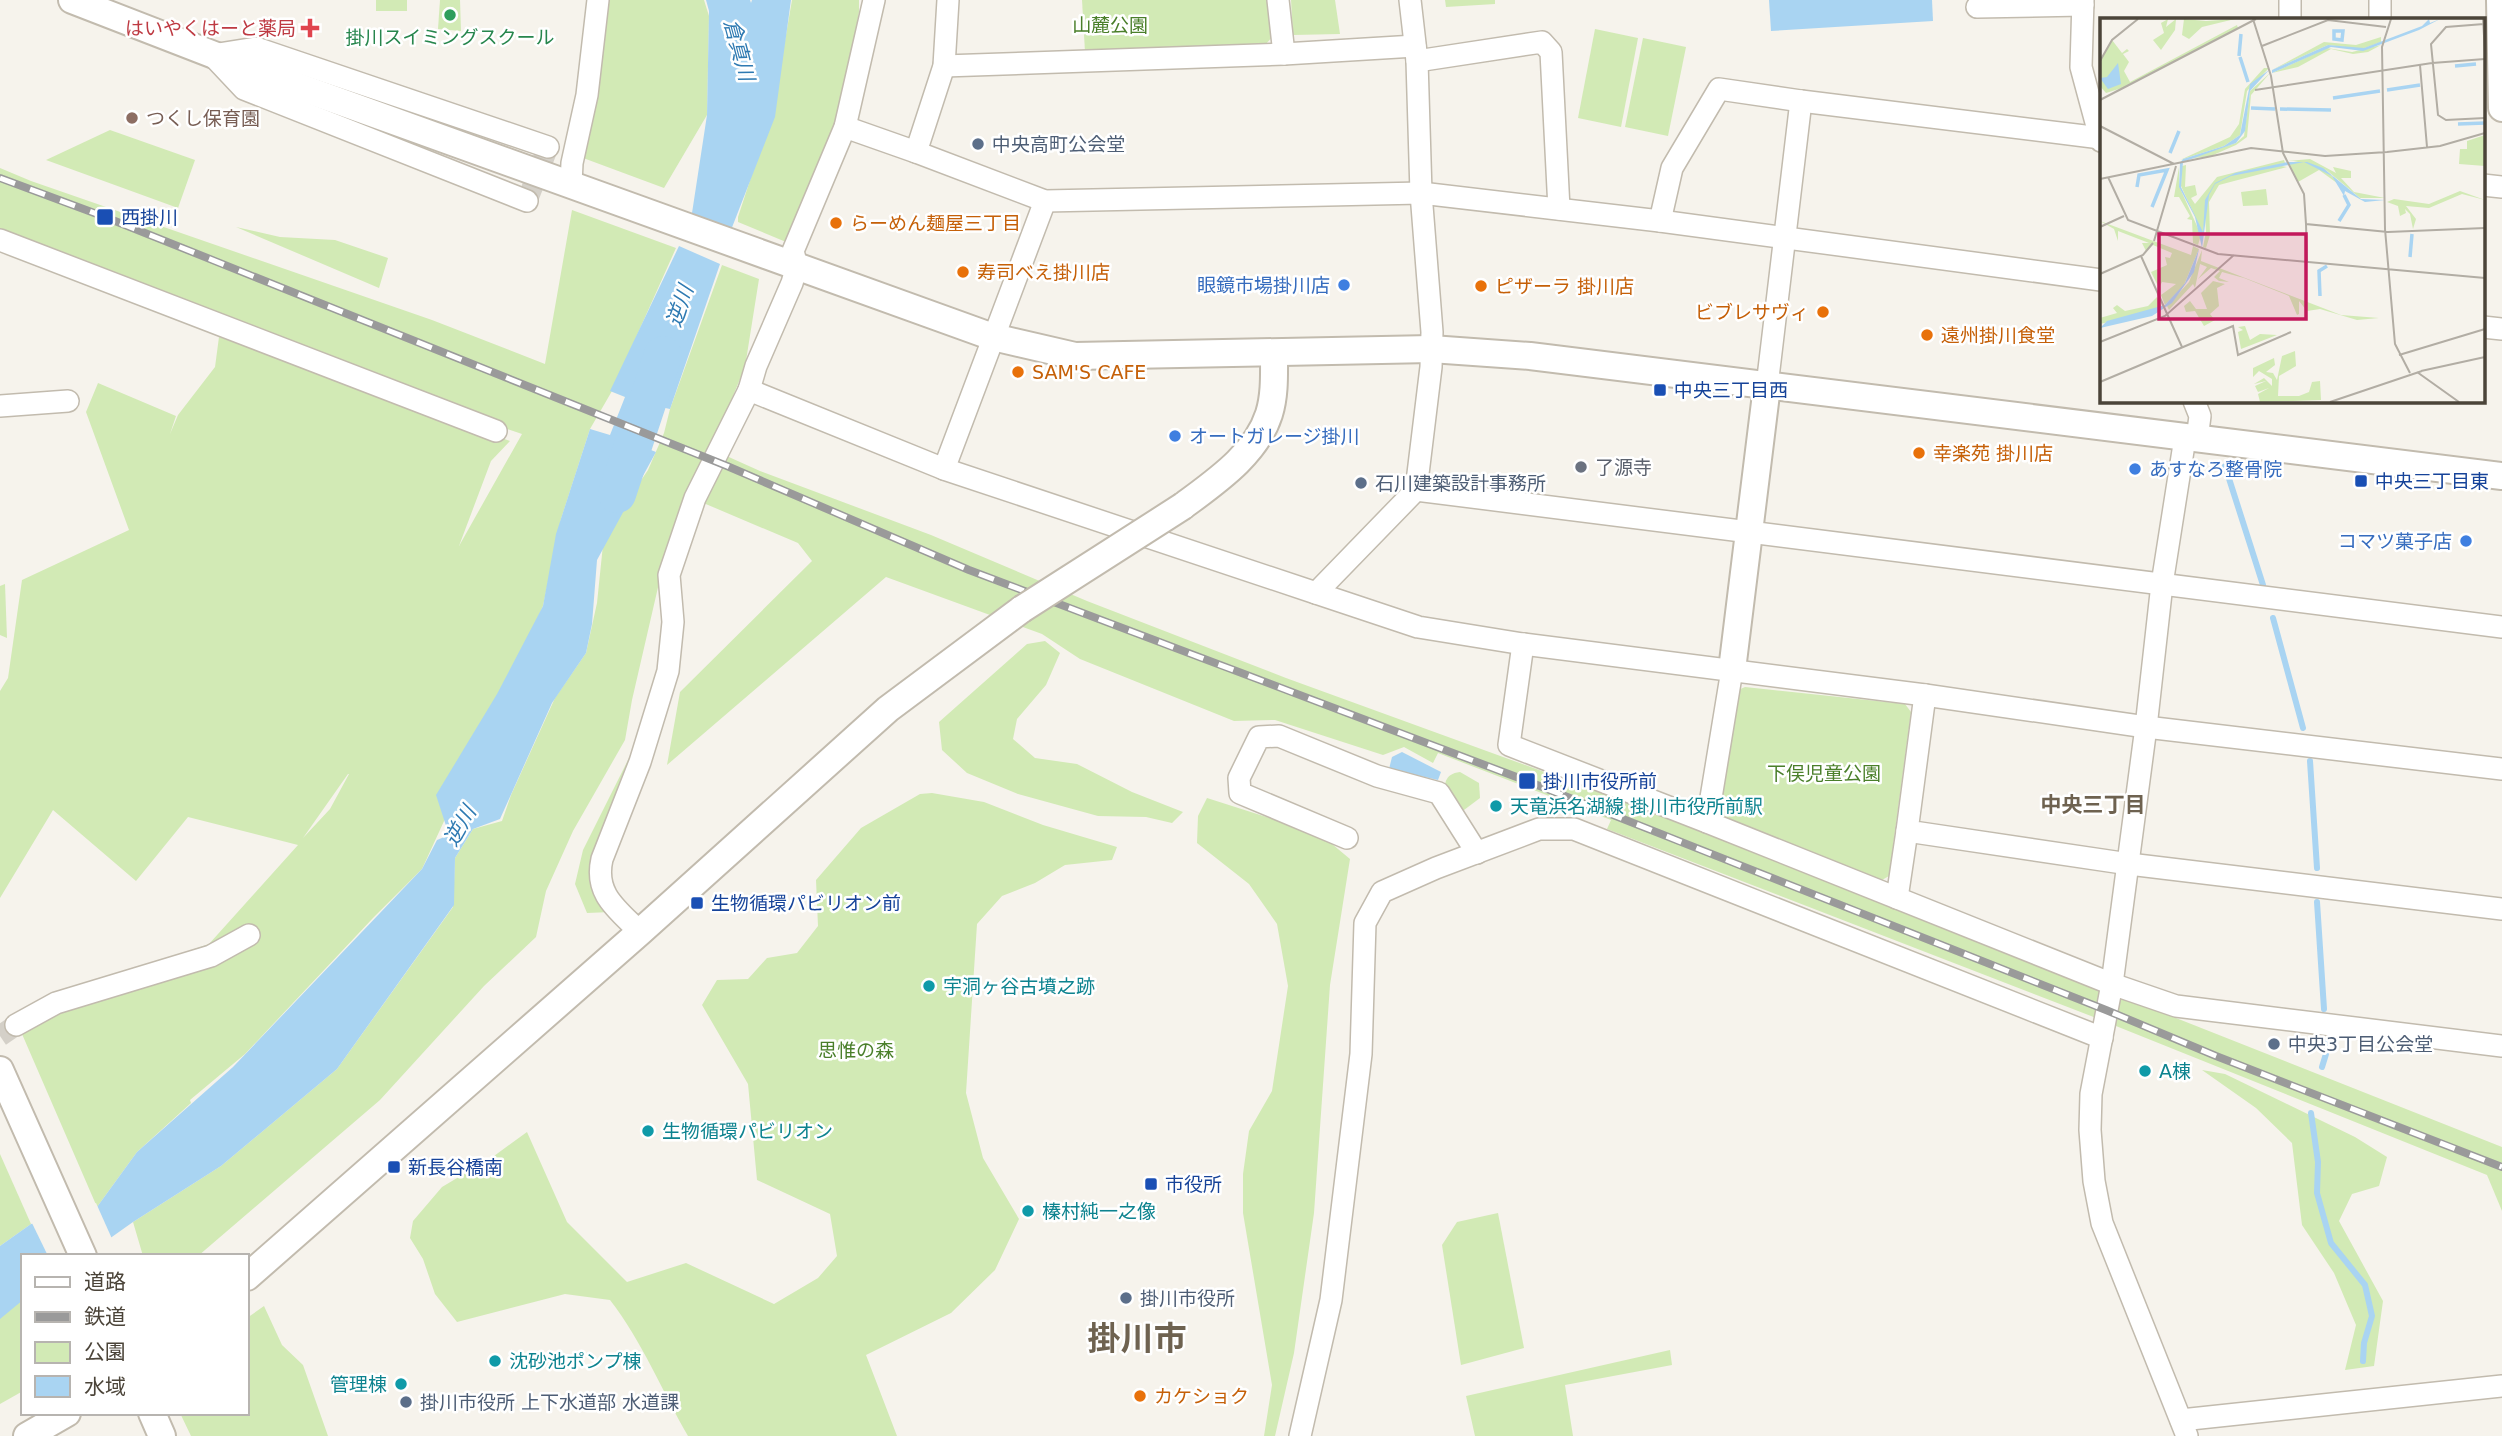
<svg xmlns="http://www.w3.org/2000/svg" width="2502" height="1436" font-family="'DejaVu Sans','Noto Sans JP',sans-serif">
	<style>
		.green { fill: #d2eab5; fill-rule: evenodd }
		.water { fill: #a9d4f2 }
		.pier { fill: #f6f3ec }
		.lines { fill: none; stroke-linecap: round; stroke-linejoin: round }
		.stream { stroke: #a9d4f2; stroke-width: 6 }
		.river { stroke: #a9d4f2; stroke-width: 38 }
		.minor-tunnel { stroke: #d4d0c8; stroke-width: 21; stroke-dasharray: 21 10; stroke-linecap: butt }
		.minor-casing { stroke: #c2bbae; stroke-width: 24 }
		.tertiary-casing { stroke: #c2bbae; stroke-width: 30 }
		.minor { stroke: #fff; stroke-width: 21 }
		.tertiary { stroke: #fff; stroke-width: 26 }
		.rail-casing { stroke: #9a9a9a; stroke-width: 8 }
		.rail { stroke: #fff; stroke-width: 5; stroke-dasharray: 16; stroke-linecap: butt }
		.tertiary-bridge-casing { stroke: #c2bbae; stroke-width: 30; stroke-linecap: butt }
		.tertiary-bridge { stroke: #fff; stroke-width: 26 }
		.leisure-dot { fill: #2e9e5b; stroke: #fff; stroke-width: 2.5 }
		.health-dot { fill: #e0444e; stroke: #fff; stroke-width: 2.5 }
		.education-dot { fill: #8d6e63; stroke: #fff; stroke-width: 2.5 }
		.service-dot { fill: #5c6f8a; stroke: #fff; stroke-width: 2.5 }
		.transit-dot { fill: #1a4fb4; stroke: #fff; stroke-width: 2.5 }
		.food-dot { fill: #e8710a; stroke: #fff; stroke-width: 2.5 }
		.shop-dot { fill: #3f7fe0; stroke: #fff; stroke-width: 2.5 }
		.worship-dot { fill: #6b7280; stroke: #fff; stroke-width: 2.5 }
		.culture-dot { fill: #0f9aa8; stroke: #fff; stroke-width: 2.5 }
		.labels { text-anchor: middle; stroke-width: 5; stroke-linejoin: round; paint-order: stroke }
		.park-label { font-size: 19px; fill: #4a7f2a; stroke: #fff }
		.health-label { font-size: 19px; fill: #be3a42; stroke: #fff; text-anchor: end }
		.leisure-label { font-size: 19px; fill: #27864d; stroke: #fff }
		.education-label { font-size: 19px; fill: #785e54; stroke: #fff; text-anchor: start }
		.service-label { font-size: 19px; fill: #4e5e75; stroke: #fff; text-anchor: start }
		.transit-label { font-size: 19px; fill: #164399; stroke: #fff; text-anchor: start }
		.food-label { font-size: 19px; fill: #c56008; stroke: #fff; text-anchor: start }
		.shop-label { font-size: 19px; fill: #366cbe; stroke: #fff; text-anchor: end }
		.worship-label { font-size: 19px; fill: #5b616d; stroke: #fff; text-anchor: start }
		.culture-label { font-size: 19px; fill: #0d838f; stroke: #fff; text-anchor: start }
		.water-label { font-size: 21px; font-style: italic; fill: #2e7ab2; stroke: #fff }
		.neighbourhood-label { font-size: 21px; font-weight: bold; fill: #6e6250; stroke: #fff }
		.town-label { font-size: 33px; font-weight: bold; fill: #6e6250; stroke: #fff }
		.inset-river { fill: none; stroke: #a9d4f2; stroke-width: 3.5 }
		.inset-road { fill: none; stroke: #b2ada4; stroke-width: 2 }
		.view { fill: #c2185b; fill-opacity: 0.15; stroke: #c2185b; stroke-width: 3.5 }
		.inset-edge { fill: none; stroke: #4b4439; stroke-width: 3.5 }
	</style>
	<rect width="100%" height="100%" fill="#f6f3ec"/>
	<g class="green">
		<rect x="376" y="0" width="31" height="11"/>
		<path d="M440 0H460L461 31 438 29Z"/>
		<path d="M586 0H704L709 16 707 115 664 188 567 152 586 33Z"/>
		<path d="M792 0H859V12L839 118 786 242 738 222V217L773 110Z"/>
		<path d="M1082 0H1269L1273 36 1265 45 1085 52Z"/>
		<path d="M1291 0H1335L1340 34 1293 35Z"/>
		<path d="M1445 0H1495V4L1446 7Z"/>
		<path d="M1595 29 1638 38 1621 127 1578 118Z"/>
		<path d="M1643 38 1686 47 1668 136 1625 127Z"/>
		<path d="M110 130 195 160 178 208 46 160Z"/>
		<path d="M0 168 31 181 432 320 545 364 572 210 676 248 612 391 590 429 561 519 543 606 422 869 373 918 245 1054 190 1100 191 1103 137 1152 97 1207 22 1034 86 986 209 944 298 845 188 817 136 881 53 810 0 898V691L8 678 22 580 129 530 86 412 98 383 176 416 170 434 178 415 215 367 219 337 510 441 491 461 459 546 522 434 439 406 0 234ZM349 774 330 809 303 838 348 774Z"/>
		<path d="M236 227 280 237 335 240 388 258 379 288Z"/>
		<path d="M722 265 759 279 745 367 711 449 760 471 931 535 1087 601 1286 678 1668 817 2502 1147V1211L2487 1175 2091 1016 1607 829 1611 820 1438 753 1433 763 1404 747 1383 755 1275 720 1234 721 1080 659 1042 634 886 577 667 765 680 692 812 561 798 543 701 502 659 583 632 700 625 740 573 831 546 891 536 937 484 986 380 1100 198 1256H143L133 1222 221 1166 337 1069 453 907 455 858 473 829 502 821 511 795 555 698 586 653 597 603 604 535 648 470 664 433 670 409Z"/>
		<path d="M5 584 7 638 0 635V586Z"/>
		<path d="M1045 641 1060 653 1046 685 1017 719 1013 739 1035 758 1077 764 1132 792 1183 812 1172 823 1146 817 1098 816 1018 794 967 773 942 750 939 722 1027 644Z"/>
		<path d="M1745 687 1905 704 1911 712 1889 876 1882 880 1724 818 1720 808 1736 691Z"/>
		<path d="M641 734 600 843 611 912 587 913 575 884 583 850Z"/>
		<path d="M1460 772 1479 783 1480 798 1464 810 1445 798C1444 784 1444 774 1460 772Z"/>
		<path d="M932 793 984 802 1043 825 1117 847 1112 860 1065 865 1035 883 1002 896 977 924 966 1093 983 1158 1019 1219 995 1270 951 1313 866 1355 897 1436H688C662 1391 642 1341 610 1300L565 1294 457 1322 435 1294 423 1259 410 1238 413 1221 442 1187 494 1156 527 1132 567 1222 627 1282 686 1263 774 1304 818 1278 837 1256 830 1214 757 1180 748 1084 702 1005 717 980 748 979 767 958 797 953 818 926 816 880 861 828 920 794Z"/>
		<path d="M1207 798 1320 834 1350 859 1330 985 1314 1213 1294 1353 1275 1436H1264L1272 1385 1243 1213V1174L1249 1131 1272 1091 1288 986 1277 924 1249 884 1197 843 1198 816Z"/>
		<path d="M2202 1070 2225 1074 2355 1137 2387 1157 2379 1186 2352 1194 2339 1221 2383 1301 2374 1366 2345 1370 2356 1325 2334 1273 2302 1225 2292 1143 2256 1108Z"/>
		<path d="M0 1154 31 1224 0 1246Z"/>
		<path d="M1498 1213 1524 1348 1461 1365 1442 1245 1457 1222Z"/>
		<path d="M23 1298V1391L0 1404V1313Z"/>
		<path d="M264 1306 282 1345 303 1365 328 1436H191L180 1413H247V1318Z"/>
		<path d="M1670 1350 1672 1365 1565 1385 1573 1436H1475L1466 1396Z"/>
	</g>
	<g class="water">
		<path d="M706 0H750L751 3 752 0H791L775 117 731 230 692 213 707 115 709 11Z"/>
		<path d="M1769 0H1932L1933 21 1771 31Z"/>
		<path d="M679 246 720 264 670 409 642 403 625 440 656 452 597 560 592 624 586 653 552 703 500 819 473 829 455 858 454 905 337 1069 221 1166 133 1222 85 1256H23V1300L0 1319V1246L31 1224 97 1207 137 1152 233 1067 422 869 437 840 449 835 436 795 497 694 543 606 556 534 590 429 610 435 625 397 610 391Z"/>
		<path d="M1402 752 1441 772 1438 780 1389 769 1392 757Z"/>
	</g>
	<path class="pier" d="M96 1203 113 1241 91 1256H48L31 1221Z"/>
	<g class="lines">
		<g class="stream">
			<path d="M2225 466 2263 585"/>
			<path d="M2273 618 2303 728"/>
			<path d="M2310 761 2317 868"/>
			<path d="M2317 902 2324 1009"/>
			<path d="M2322 1067 2326 1054 2325 1041"/>
			<path d="M2311 1113 2318 1162 2317 1193 2331 1243 2365 1285 2372 1316 2364 1343 2363 1361"/>
		</g>
		<path class="river" d="M617 494 663 355"/>
		<g class="minor-tunnel">
			<path d="M527 201 548 147"/>
			<path d="M0 1036 16 1025"/>
		</g>
		<defs>
			<g id="minor">
				<path d="M948 0 944 66 916 152 1045 201 1421 193 1660 221 1672 168 1719 89 1801 101 2101 138"/>
				<path d="M1278 0 1284 54"/>
				<path d="M1410 0 1417 61 1421 193 1432 332 1431 367 1416 490 1316 593 1418 627 1523 644 1925 695 2146 727 2502 769"/>
				<path d="M2083 0 2081 67 2101 141"/>
				<path d="M2290 0V19"/>
				<path d="M2380 0V19"/>
				<path d="M1977 7 2083 5"/>
				<path d="M1417 61 1542 42 1551 52 1559 209"/>
				<path d="M944 66 1284 54 1415 46"/>
				<path d="M845 127 916 152"/>
				<path d="M571 184 572 163 587 95 598 0"/>
				<path d="M2483 185 2502 187"/>
				<path d="M527 201 244 89 212 55 256 48 548 147"/>
				<path d="M1660 221 2101 280"/>
				<path d="M0 240 496 431"/>
				<path d="M2483 327 2502 329"/>
				<path d="M1767 386 1801 101"/>
				<path d="M749 390 944 469 1316 593"/>
				<path d="M2194 401 2200 416 2197 439"/>
				<path d="M0 406 68 401"/>
				<path d="M2185 438 2162 584 2146 727 2112 984 2091 1094 2090 1130 2094 1181 2102 1223 2187 1436"/>
				<path d="M944 469 1045 201"/>
				<path d="M1416 490 2502 627"/>
				<path d="M1523 644 1509 745 1707 822"/>
				<path d="M1732 670 1707 822 2112 984 2176 1006 2502 1046"/>
				<path d="M1925 695 1907 831 2129 864 2502 909"/>
				<path d="M1347 838 1240 793 1239 778 1259 737 1279 736 1377 776 1439 793 1477 853"/>
				<path d="M1897 898 1907 831"/>
				<path d="M640 932C617 909 594 894 602 859L640 762 668 671 673 622 669 575 695 498 749 390 756 366 792 283 797 266 793 251 845 127 874 0"/>
				<path d="M16 1025 56 1003 211 956 249 935"/>
				<path d="M2181 1420 2502 1386"/>
				<path d="M1300 1436 1331 1300 1361 1054 1365 923 1382 892 1436 868 1539 829H1574L2102 1038"/>
			</g>
			<g id="tertiary">
				<path d="M72 0 258 72 993 337 1075 356 1431 349 1530 356 2502 476"/>
				<path d="M2500 0 2502 108"/>
				<path d="M1183 506C1215 482 1256 455 1269 414 1275 395 1274 374 1274 354"/>
				<path d="M1732 670 1767 386"/>
				<path d="M0 1070 83 1256"/>
				<path d="M247 1277 640 932 888 709 1022 609"/>
				<path d="M152 1413 162 1436"/>
				<path d="M27 1436 67 1413"/>
			</g>
		</defs>
		<use href="#minor" class="minor-casing"/>
		<use href="#tertiary" class="tertiary-casing"/>
		<use href="#minor" class="minor"/>
		<use href="#tertiary" class="tertiary"/>
		<defs>
			<path id="rail" d="M0 178 105 217 727 466 969 570 1527 781 2106 1010 2216 1056 2502 1167"/>
		</defs>
		<use href="#rail" class="rail-casing"/>
		<use href="#rail" class="rail"/>
		<defs>
			<path id="tertiary-bridge" d="M1022 609 1183 506"/>
		</defs>
		<use href="#tertiary-bridge" class="tertiary-bridge-casing"/>
		<use href="#tertiary-bridge" class="tertiary-bridge"/>
	</g>
	<circle class="leisure-dot" cx="450" cy="15" r="7"/>
	<path class="health-dot" d="M306.5 17.5h7v7h7v7h-7v7h-7v-7h-7v-7h7z"/>
	<circle class="education-dot" cx="132" cy="118" r="7"/>
	<g class="service-dot">
		<circle cx="978" cy="144" r="7"/>
		<circle cx="1361" cy="483" r="7"/>
		<circle cx="2274" cy="1044" r="7"/>
		<circle cx="1126" cy="1298" r="7"/>
		<circle cx="406" cy="1402" r="7"/>
	</g>
	<g class="transit-dot">
		<rect x="96" y="208" width="18" height="18" rx="3.5"/>
		<rect x="1653" y="383" width="14" height="14" rx="3.5"/>
		<rect x="2354" y="474" width="14" height="14" rx="3.5"/>
		<rect x="1518" y="772" width="18" height="18" rx="3.5"/>
		<rect x="690" y="896" width="14" height="14" rx="3.5"/>
		<rect x="387" y="1160" width="14" height="14" rx="3.5"/>
		<rect x="1144" y="1177" width="14" height="14" rx="3.5"/>
	</g>
	<g class="food-dot">
		<circle cx="836" cy="223" r="7"/>
		<circle cx="963" cy="272" r="7"/>
		<circle cx="1481" cy="286" r="7"/>
		<circle cx="1823" cy="312" r="7"/>
		<circle cx="1927" cy="335" r="7"/>
		<circle cx="1018" cy="372" r="7"/>
		<circle cx="1919" cy="453" r="7"/>
		<circle cx="1140" cy="1396" r="7"/>
	</g>
	<g class="shop-dot">
		<circle cx="1344" cy="285" r="7"/>
		<circle cx="1175" cy="436" r="7"/>
		<circle cx="2135" cy="469" r="7"/>
		<circle cx="2466" cy="541" r="7"/>
	</g>
	<circle class="worship-dot" cx="1581" cy="467" r="7"/>
	<g class="culture-dot">
		<circle cx="1496" cy="806" r="7"/>
		<circle cx="929" cy="986" r="7"/>
		<circle cx="2145" cy="1071" r="7"/>
		<circle cx="648" cy="1131" r="7"/>
		<circle cx="1028" cy="1211" r="7"/>
		<circle cx="495" cy="1361" r="7"/>
		<circle cx="401" cy="1384" r="7"/>
	</g>
	<g class="labels">
		<g class="park-label">
			<text x="1110" y="32">山麓公園</text>
			<text x="1824" y="780">下俣児童公園</text>
			<text x="856" y="1057">思惟の森</text>
		</g>
		<g class="health-label">
			<text x="296" y="35">はいやくはーと薬局</text>
		</g>
		<g class="leisure-label">
			<text x="450" y="44">掛川スイミングスクール</text>
		</g>
		<g class="education-label">
			<text x="146" y="125">つくし保育園</text>
		</g>
		<g class="service-label">
			<text x="992" y="151">中央高町公会堂</text>
			<text x="1375" y="490">石川建築設計事務所</text>
			<text x="2288" y="1051">中央3丁目公会堂</text>
			<text x="1140" y="1305">掛川市役所</text>
			<text x="420" y="1409">掛川市役所 上下水道部 水道課</text>
		</g>
		<g class="transit-label">
			<text x="121" y="224">西掛川</text>
			<text x="1674" y="397">中央三丁目西</text>
			<text x="2375" y="488">中央三丁目東</text>
			<text x="1543" y="788">掛川市役所前</text>
			<text x="711" y="910">生物循環パビリオン前</text>
			<text x="408" y="1174">新長谷橋南</text>
			<text x="1165" y="1191">市役所</text>
		</g>
		<g class="food-label">
			<text x="850" y="230">らーめん麺屋三丁目</text>
			<text x="977" y="279">寿司べえ掛川店</text>
			<text x="1495" y="293">ピザーラ 掛川店</text>
			<text x="1809" y="319" text-anchor="end">ビブレサヴィ</text>
			<text x="1941" y="342">遠州掛川食堂</text>
			<text x="1032" y="379">SAM'S CAFE</text>
			<text x="1933" y="460">幸楽苑 掛川店</text>
			<text x="1154" y="1403">カケショク</text>
		</g>
		<g class="shop-label">
			<text x="1330" y="292">眼鏡市場掛川店</text>
			<text x="1189" y="443" text-anchor="start">オートガレージ掛川</text>
			<text x="2149" y="476" text-anchor="start">あすなろ整骨院</text>
			<text x="2452" y="548">コマツ菓子店</text>
		</g>
		<g class="worship-label">
			<text x="1595" y="474">了源寺</text>
		</g>
		<g class="culture-label">
			<text x="1510" y="813">天竜浜名湖線 掛川市役所前駅</text>
			<text x="943" y="993">宇洞ヶ谷古墳之跡</text>
			<text x="2159" y="1078">A棟</text>
			<text x="662" y="1138">生物循環パビリオン</text>
			<text x="1042" y="1218">榛村純一之像</text>
			<text x="509" y="1368">沈砂池ポンプ棟</text>
			<text x="387" y="1391" text-anchor="end">管理棟</text>
		</g>
		<g class="water-label">
			<text transform="translate(739 50) rotate(75)" y="7">倉真川</text>
			<text transform="translate(680 306) rotate(-71)" y="7">逆川</text>
			<text transform="translate(460 826) rotate(-60)" y="7">逆川</text>
		</g>
		<g class="neighbourhood-label">
			<text x="2093" y="812">中央三丁目</text>
		</g>
		<g class="town-label">
			<text x="1137" y="1350">掛川市</text>
		</g>
	</g>
	<g transform="translate(2100 18)">
		<rect width="385" height="385" fill="#f6f3ec"/>
		<path d="M68 1 66 9 76 1 75 12 61 32 53 22 64 15 61 5ZM84 1 106 3 135 1 102 9 89 21 82 17ZM137 7 138 10 22 70 6 75 0 68V43L12 22 22 35 27 31 29 33 23 36 29 44 24 53 30 64ZM281 19V24L262 31 228 27 172 52 224 24 256 27ZM281 27 268 34 253 36 231 31 198 49 172 55 227 30 252 34ZM164 50H169L147 73 140 117 124 128 80 142 130 119 139 106 145 71ZM170 55 151 77 147 119 136 127 111 138 87 141 136 125 144 118 150 73ZM385 117V148L359 146 360 131H367V123ZM210 141 236 155 233 149 251 153V160H241L254 174 285 180H260L225 151 241 168 219 152 198 164 189 145 198 143H188ZM184 142 185 145 176 147 187 149 119 167 109 184 110 217 106 230 103 229 106 214 105 196 103 216 81 168 82 148 86 147 85 169 95 167 97 177 91 180 95 186 117 159ZM79 149V168L101 217 98 227 93 225 92 202 87 201 90 198 79 179H74ZM166 171 168 187 143 188 141 174ZM360 173 385 182 362 176 329 190 306 188 316 201 313 211 310 196 305 191 306 195 300 198 298 188 287 184 294 181 329 186ZM0 203 91 237 93 228 99 231 84 267 65 287 61 277 76 266 62 264 59 270 51 254 67 247 65 239 70 240 72 235 53 227 46 233 42 225H49L18 213V223L14 211ZM102 232 101 243 241 297 279 300 257 302 220 291 207 293 199 283V296L197 297 189 278 144 260 122 254 119 260 129 264 119 263 114 259 120 253 111 250 98 261 107 249 100 246 95 270 93 266 69 292 67 288 89 264ZM113 263 125 266 117 270 119 288 110 296 115 302 104 308 95 293 86 294 84 288 90 283 96 291H107L101 275ZM57 279 61 288 53 294 0 306V300L17 295 13 290 17 287 25 293 48 288ZM145 308 150 322 160 316 177 317 141 331 138 314 143 312 138 309ZM195 333 196 348 179 358 178 378H199L209 374 212 364 220 363 221 382 160 384 158 376 169 370 158 374 155 368 166 363 154 366 164 360 172 368V361L159 353 153 359V350L174 340 175 347 166 354 173 355 177 362 182 338Z" fill="#d2eab5"/>
		<path d="M329 1 330 5 340 1 319 12 263 33 231 29 172 55V52L228 27 264 30 322 8ZM18 45 21 66 8 71 0 60 7 59ZM169 52 150 73 145 113 136 125 83 144 81 169 103 214 105 182 115 165 135 155 188 144H207L223 150 261 181 285 182 265 184 245 173 244 178 232 158 204 144 131 158 115 166 109 177 102 230 95 199 79 169 80 145 83 141 124 128 140 117 150 66ZM99 231 94 254 72 285 52 298 0 310 7 303 65 287 85 265Z" fill="#a9d4f2"/>
		<path class="inset-river" d="M234 13H243L242 22 234 21ZM139 38 141 16M140 39 148 64M355 48 376 46M287 72 320 67M233 80 280 73M151 90 175 91M180 91 231 92M358 106 385 105M70 135 79 113M37 169 39 157 67 152 52 189M239 203 249 187 244 177M310 239 312 216M220 278 219 253 227 248"/>
		<path class="inset-road" d="M153 1 171 58 183 135 204 176 206 206 288 214 385 210M291 1 282 29 285 211 295 326 310 355M383 1 385 35M384 6 346 9 331 26 338 97 346 102 385 100M162 28 228 2 286 9M0 43 12 22 38 1M320 47 327 129M155 72 332 45 385 41M0 82 156 1M0 108 74 146M8 159 28 202 118 236 385 260M0 161 151 130 225 138 287 134 340 128 385 115M206 206 207 244M0 209 24 198M54 223 76 148M41 238 82 329M0 256 43 237 53 225M0 324 65 298 134 237M299 337 385 311M321 353 385 339M317 354 359 384M0 364 133 308 138 337 191 314M230 384 322 353"/>
		<path class="view" d="M59 216H206V301H59Z"/>
		<rect width="385" height="385" class="inset-edge"/>
	</g>
	<rect x="21" y="1254" width="228" height="161" fill="#ffffff" stroke="#b7b4b0" stroke-width="2"/>
	<rect x="35" y="1277" width="35" height="10" fill="#ffffff" stroke="#b7b4b0" stroke-width="2"/>
	<text x="84" y="1289" font-size="21" fill="#4b4439">道路</text>
	<rect x="35" y="1312" width="35" height="10" fill="#9a9a9a" stroke="#b7b4b0" stroke-width="2"/>
	<text x="84" y="1324" font-size="21" fill="#4b4439">鉄道</text>
	<rect x="35" y="1342" width="35" height="21" fill="#d2eab5" stroke="#b7b4b0" stroke-width="2"/>
	<text x="84" y="1359" font-size="21" fill="#4b4439">公園</text>
	<rect x="35" y="1376" width="35" height="21" fill="#a9d4f2" stroke="#b7b4b0" stroke-width="2"/>
	<text x="84" y="1394" font-size="21" fill="#4b4439">水域</text>
</svg>
